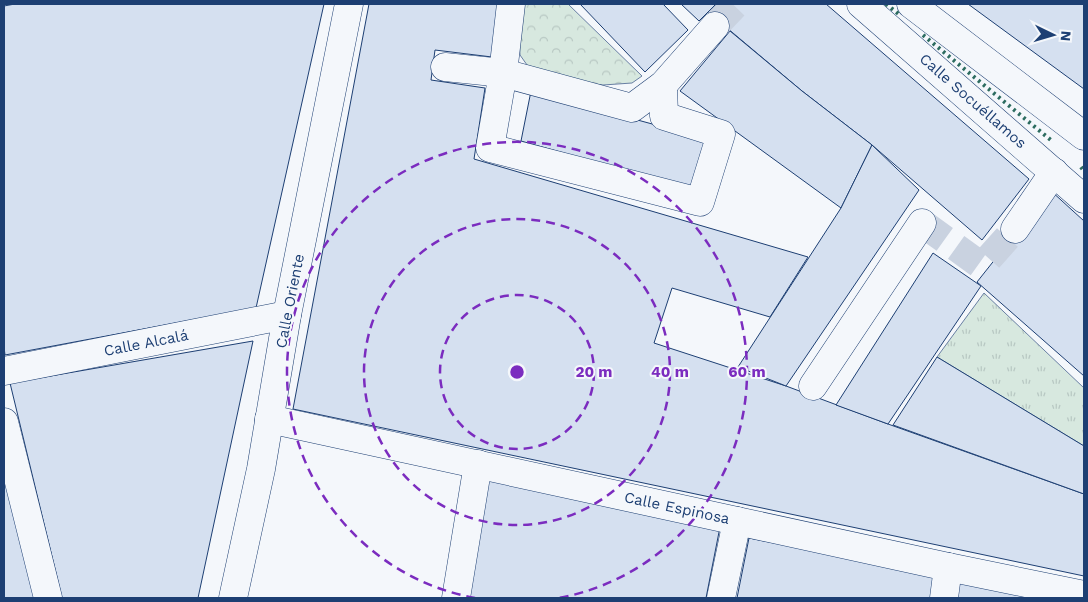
<svg xmlns="http://www.w3.org/2000/svg" width="1088" height="602" font-family="'Work Sans',sans-serif">
	<style>
		.grass { fill: url(#grass-tufts); stroke: #687fa3 }
		.forest { fill: url(#forest-crowns); stroke: #687fa3 }
		.building { fill: #d5e0f0; stroke: #1d3f73 }
		.lines { fill: none; stroke-linecap: round; stroke-linejoin: round }
		.minor-tunnel { stroke: #c9d2e0; stroke-width: 28; stroke-dasharray: 28 14; stroke-linecap: butt }
		.minor-casing { stroke: #1d3f73; stroke-width: 29 }
		.minor { stroke: #f4f7fb; stroke-width: 28 }
		.hedge { stroke: #2c6c60; stroke-width: 4; stroke-dasharray: 2.5 4; stroke-linecap: butt }
		.ring { fill: none; stroke: #7b2cbf; stroke-width: 2.5; stroke-dasharray: 9 6 }
		.labels { text-anchor: middle; stroke-width: 4; stroke-linejoin: round; paint-order: stroke }
		.street-label { font-size: 15px; fill: #1d3f73; stroke: #f4f7fb }
		.centre { fill: #7b2cbf; stroke: #f4f7fb; stroke-width: 2.5 }
		.ring-label { font-size: 15px; text-anchor: middle; font-weight: bold; fill: #7b2cbf; stroke: #f4f7fb; stroke-width: 4; stroke-linejoin: round; paint-order: stroke }
	</style>
	<defs>
		<pattern id="grass-tufts" width="24" height="20" patternUnits="userSpaceOnUse" patternTransform="scale(1.25)"><rect width="24" height="20" fill="#d7e8df"/><path d="M3 7l-1-3M5 7V3M7 7l1-3M15 17l-1-3M17 17v-4M19 17l1-3" fill="none" stroke="#b8c8c3"/></pattern>
		<pattern id="forest-crowns" width="20" height="18" patternUnits="userSpaceOnUse" patternTransform="scale(1.25)"><rect width="20" height="18" fill="#d7e8df"/><path d="M2 6a3 3 0 1 1 6 0M12 15a3 3 0 1 1 6 0" fill="none" stroke="#b8c8c3"/></pattern>
	</defs>
	<rect width="100%" height="100%" fill="#f4f7fb"/>
	<path class="grass" d="M984 293 1084 388V446L937 357Z"/>
	<path class="forest" d="M522 4H568L642 76 632 83 603 85 562 80 532 72 520 55 519 33Z"/>
	<g class="building">
		<path d="M15 4H324L256 308 5 355 4 347V6Z"/>
		<path d="M369 4H501L492 57 435 50 431 80 485 88 474 159 808 257 770 317 672 288 654 343 786 386 888 424 1084 494V576L293 409Z"/>
		<path d="M580 4H663L688 30 645 72Z"/>
		<path d="M681 4H716L699 21Z"/>
		<path d="M717 4H826L1029 179 982 240 872 145 802 91 708 12Z"/>
		<path d="M968 4H1084V89Z"/>
		<path d="M730 31 802 91 872 145 841 208 680 91Z"/>
		<path d="M531 91 711 140 698 191 521 141Z"/>
		<path d="M872 145 919 190 786 386 738 367 841 208Z"/>
		<path d="M1050 190 1084 221V376L977 282Z"/>
		<path d="M933 253 981 286 888 424 836 405Z"/>
		<path d="M253 341 198 598H62L10 383Z"/>
		<path d="M937 357 1084 446V494L893 425Z"/>
		<path d="M4 464 36 598H4Z"/>
		<path d="M488 480 720 527 706 598H468Z"/>
		<path d="M749 538 934 574 931 598H737Z"/>
		<path d="M959 581 1048 598H956Z"/>
	</g>
	<g class="lines">
		<g class="minor-tunnel">
			<path d="M715 26 736 4"/>
			<path d="M922 223 982 266 1015 229"/>
		</g>
		<defs>
			<g id="minor">
				<path d="M511 4 503 73 490 148 700 202 721 134 664 116 663 85"/>
				<path d="M861 4 1084 199"/>
				<path d="M911 4 1084 136"/>
				<path d="M445 67 503 73 632 108 663 85 715 26"/>
				<path d="M1015 229 1054 172"/>
				<path d="M4 371 287 315"/>
				<path d="M813 386 922 223"/>
				<path d="M269 419 948 567 1084 595"/>
				<path d="M4 422 48 598"/>
				<path d="M233 598 261 469 287 315 349 4"/>
				<path d="M456 598 478 464"/>
				<path d="M721 598 737 521"/>
				<path d="M944 598 948 567"/>
			</g>
		</defs>
		<use href="#minor" class="minor-casing"/>
		<use href="#minor" class="minor"/>
		<g class="hedge">
			<path d="M886 4 900 15"/>
			<path d="M923 35 1052 141"/>
			<path d="M1081 167 1084 171"/>
		</g>
	</g>
	<g class="ring">
		<circle cx="517" cy="372" r="77"/>
		<circle cx="517" cy="372" r="153"/>
		<path d="M475 598A230 230 0 1 1 559 598"/>
	</g>
	<g class="labels">
		<g class="street-label">
			<text transform="translate(973 101) rotate(41)" y="5">Calle Socuéllamos</text>
			<text transform="translate(290 301) rotate(-79)" y="5">Calle Oriente</text>
			<text transform="translate(146 343) rotate(-11)" y="5">Calle Alcalá</text>
			<text transform="translate(677 508) rotate(12)" y="5">Calle Espinosa</text>
		</g>
	</g>
	<circle cx="517" cy="372" r="8" class="centre"/>
	<g class="ring-label">
		<text x="594" y="377">20 m</text>
		<text x="670" y="377">40 m</text>
		<text x="747" y="377">60 m</text>
	</g>
	<rect width="1088" height="602" fill="none" stroke="#1d3f73" stroke-width="10"/>
	<g transform="translate(1053 35) rotate(95)" stroke="#f4f7fb" stroke-width="4" paint-order="stroke">
	<path d="M0-4L9 19L0 12L-9 19Z" fill="#1d3f73"/>
	<text y="-8" font-size="14" font-weight="bold" text-anchor="middle" fill="#1d3f73">N</text>
	</g>
</svg>
